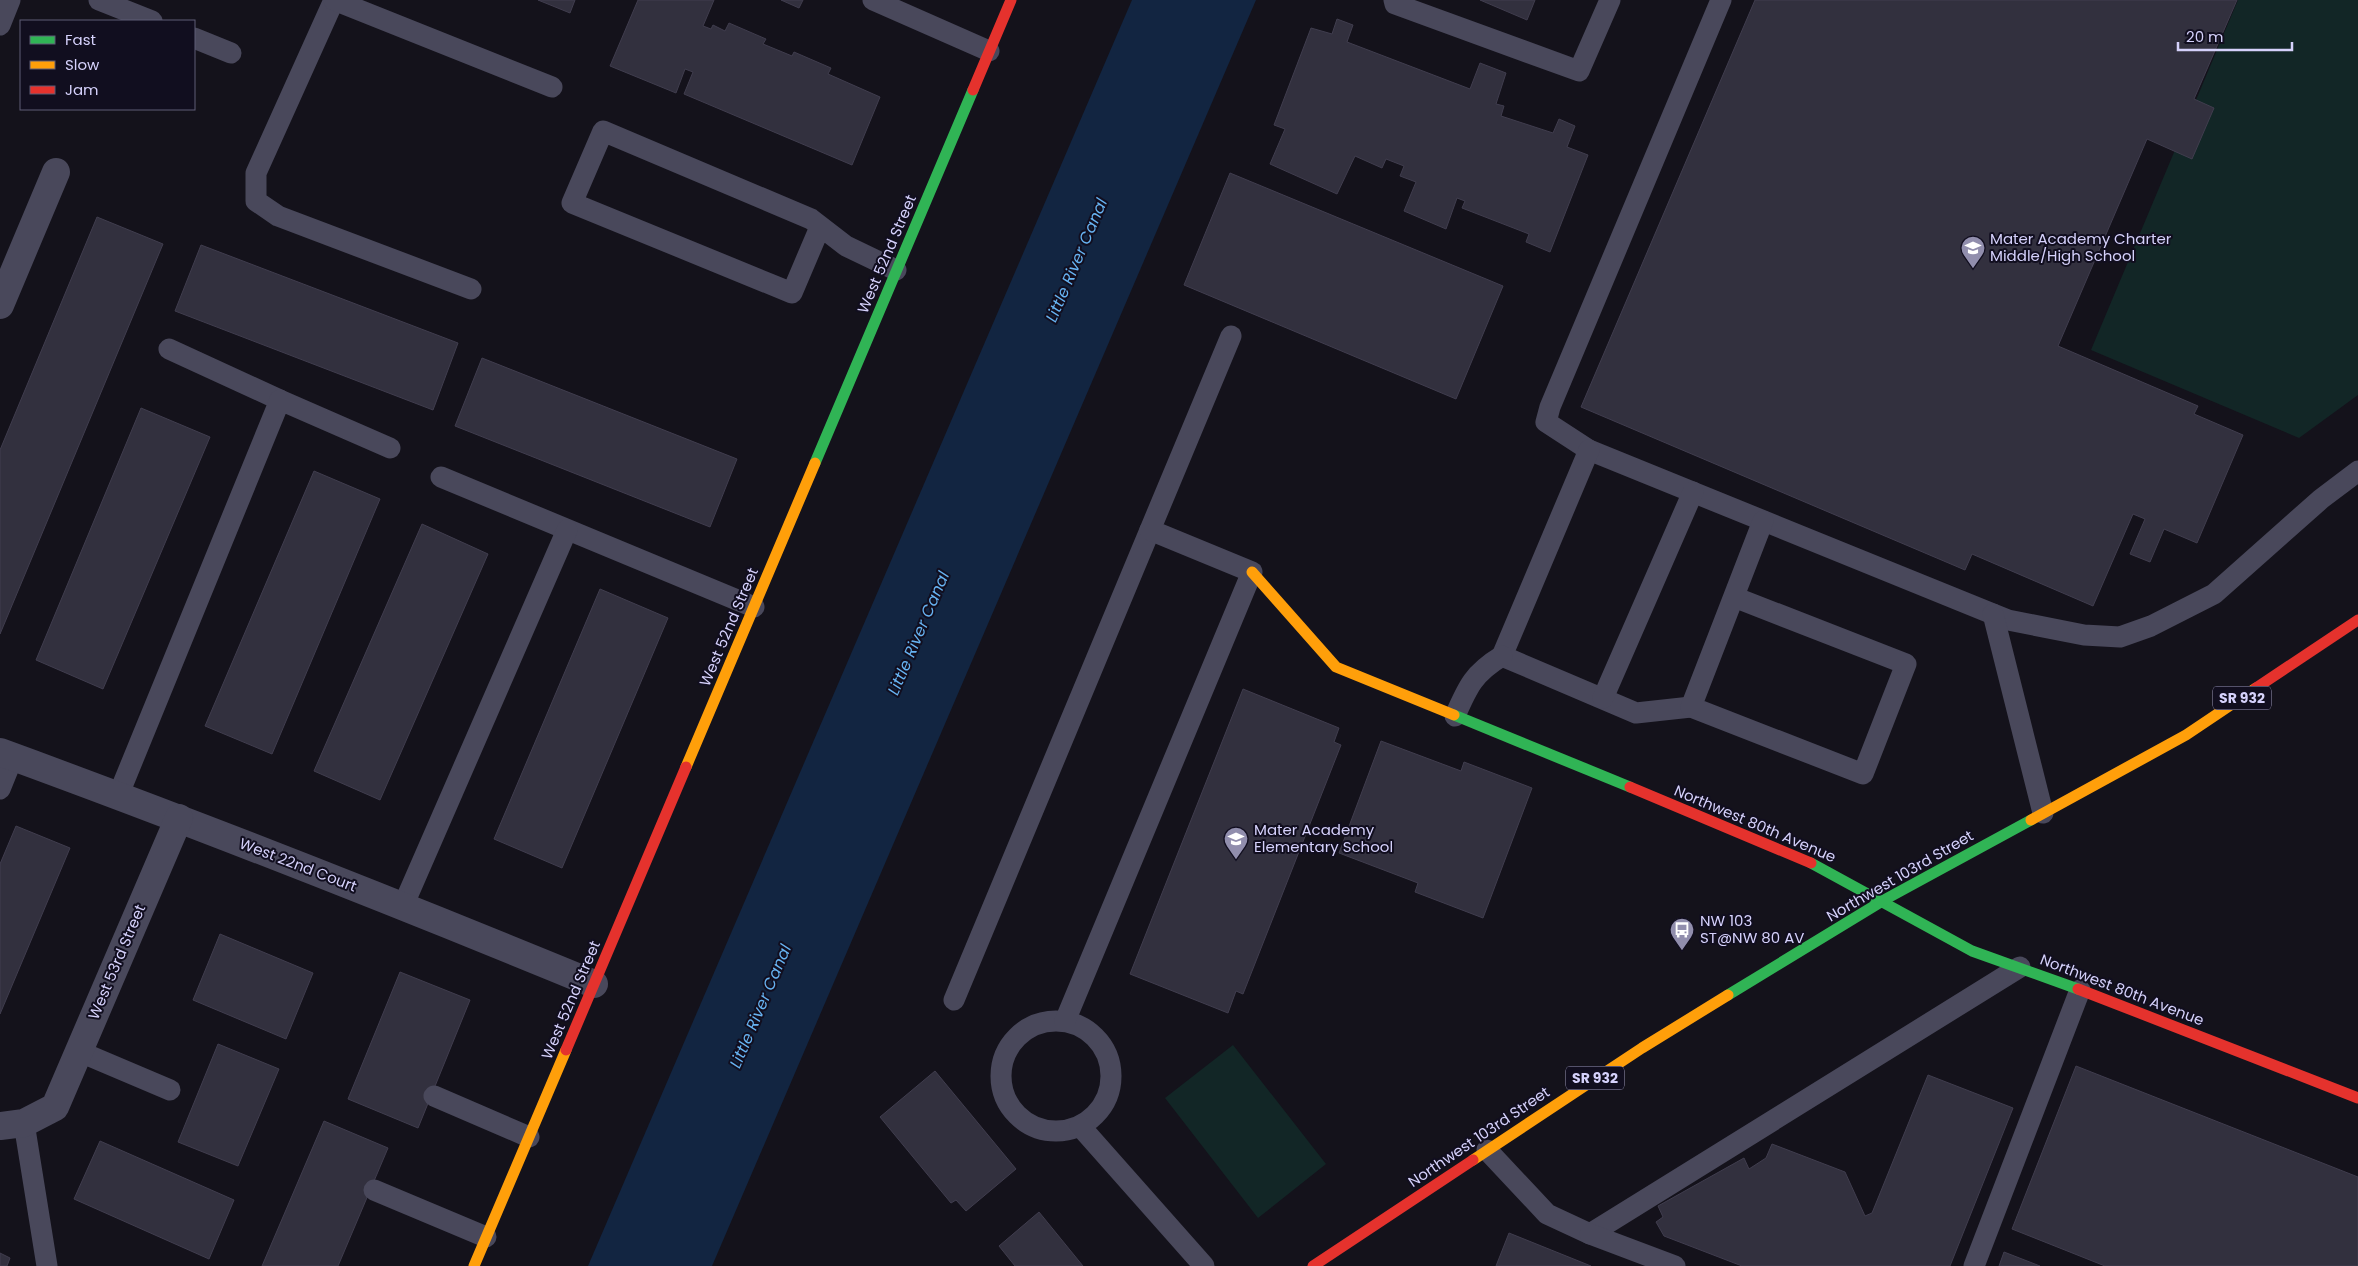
<svg xmlns="http://www.w3.org/2000/svg" width="2358" height="1266" font-family="Poppins,sans-serif">
	<style>
		.green { fill: #122626 }
		.water { fill: #122541 }
		.building { fill: #32303e; stroke: #403d4e }
		.lines { fill: none; stroke-linecap: round; stroke-linejoin: round }
		.lane { stroke: #49485b; stroke-width: 21 }
		.street { stroke: #49485b; stroke-width: 28 }
		.fast { stroke: #30b455; stroke-width: 11 }
		.slow { stroke: #ff9f0a; stroke-width: 11 }
		.jam { stroke: #e5322d; stroke-width: 11 }
		.labels { text-anchor: middle; stroke-width: 4; stroke-linejoin: round; paint-order: stroke }
		.shield { fill: #110e1f; stroke: #9a96b9; stroke-width: 1 }
		.shield-label { font-size: 14px; font-weight: bold; fill: #d5d1fb }
		.poi-label { font-size: 15px; fill: #d5d1fb; stroke: #110e1f; text-anchor: start }
		.street-label { font-size: 15px; fill: #d5d1fb; stroke: #110e1f }
		.water-label { font-size: 16px; font-style: italic; fill: #67b3f2; stroke: #110e1f }
	</style>
	<rect width="100%" height="100%" fill="#14121b"/>
	<g class="green">
		<path d="M2238 0H2358V395L2299 438 2091 350Z"/>
		<path d="M1233 1045 1326 1164 1258 1218 1165 1098Z"/>
	</g>
	<path class="water" d="M1132 0H1256L712 1266H588Z"/>
	<g class="building">
		<path d="M538 0H575L570 13Z"/>
		<path d="M638 0H714L703 26 711 29 713 25 725 31 729 23 766 39 763 44 792 56 794 52 831 68 828 74 880 97 852 165 684 94 693 72 685 69 676 93 610 66Z"/>
		<path d="M781 0H803L799 8Z"/>
		<path d="M1480 0H1535L1527 20Z"/>
		<path d="M1755 0H2237L2194 99 2214 108 2192 159 2147 139 2058 346 2198 406 2194 414 2243 435 2197 543 2164 529 2150 562 2130 554 2145 519 2133 514 2093 606 1972 554 1965 570 1581 407Z"/>
		<path d="M1337 19 1353 25 1347 42 1470 89 1480 63 1506 73 1496 104 1504 106 1501 116 1553 133 1559 119 1575 126 1567 147 1588 155 1550 252 1526 242 1529 234 1462 208 1465 201 1457 198 1446 229 1404 211 1416 182 1400 176 1404 166 1386 159 1382 168 1355 156 1337 194 1270 164 1285 129 1274 125 1311 28 1332 34Z"/>
		<path d="M1230 173 1503 286 1456 399 1184 285Z"/>
		<path d="M97 217 163 244 0 634V450Z"/>
		<path d="M201 245 458 343 433 410 175 311Z"/>
		<path d="M482 358 737 459 710 527 455 426Z"/>
		<path d="M141 408 210 437 103 689 36 660Z"/>
		<path d="M314 471 380 499 272 754 205 726Z"/>
		<path d="M422 524 488 554 380 800 314 771Z"/>
		<path d="M600 589 668 618 562 868 494 839Z"/>
		<path d="M1243 689 1339 728 1334 742 1341 745 1243 994 1236 991 1228 1013 1130 974Z"/>
		<path d="M1381 741 1461 771 1464 762 1532 788 1483 918 1415 892 1418 883 1339 853Z"/>
		<path d="M16 826 70 848 0 1014V864Z"/>
		<path d="M220 934 313 973 286 1039 193 1000Z"/>
		<path d="M400 972 470 1000 418 1128 348 1099Z"/>
		<path d="M218 1044 279 1069 238 1166 178 1142Z"/>
		<path d="M2076 1066 2358 1177V1266H2105L2012 1229Z"/>
		<path d="M935 1071 1016 1169 966 1211 956 1200 951 1203 880 1117Z"/>
		<path d="M1928 1075 2013 1108 1950 1266H1742L1664 1236 1656 1222 1663 1217 1658 1206 1744 1158 1749 1169 1766 1158 1772 1144 1845 1172 1865 1216 1872 1213Z"/>
		<path d="M324 1121 388 1148 338 1266H262Z"/>
		<path d="M100 1141 234 1200 209 1259 74 1199Z"/>
		<path d="M1039 1212 1083 1266H1015L999 1246Z"/>
		<path d="M1509 1233 1591 1266H1496Z"/>
		<path d="M2004 1252 2040 1266H1999Z"/>
		<path d="M0 1253 10 1258 7 1266H0Z"/>
	</g>
	<g class="lines">
		<g class="lane">
			<path d="M99 0 152 21"/>
			<path d="M334 0 256 173V201L278 216 471 289"/>
			<path d="M334 0 552 87"/>
			<path d="M873 0 989 51"/>
			<path d="M1394 0 1395 4 1579 71 1610 0"/>
			<path d="M1721 0 1550 407 1546 422 1589 450 1993 614 2008 620 2084 635 2120 637 2151 626 2214 594 2321 499 2358 471"/>
			<path d="M0 25 10 0"/>
			<path d="M194 38 231 53"/>
			<path d="M820 227 792 293 572 203 603 131 811 219 846 246 896 270"/>
			<path d="M169 349 280 400"/>
			<path d="M1589 450 1502 656 1636 713 1691 707"/>
			<path d="M441 477 754 607"/>
			<path d="M1734 597 1906 664 1863 774 1691 707 1763 521"/>
			<path d="M1993 614 2043 813"/>
			<path d="M1603 698 1693 492"/>
			<path d="M1455 716C1468 686 1474 673 1502 656"/>
			<path d="M0 789 13 757"/>
			<path d="M118 796 280 400 390 448"/>
			<path d="M403 906 567 530"/>
			<path d="M954 1000 1150 530"/>
			<circle cx="1056" cy="1076" r="55"/>
			<path d="M1065 1021 1252 572 1150 530 1231 336"/>
			<path d="M78 1051 170 1090"/>
			<path d="M434 1096 529 1137"/>
			<path d="M24 1123 47 1266"/>
			<path d="M1080 1126 1204 1266"/>
			<path d="M1487 1150 1547 1214 1590 1234 2020 967"/>
			<path d="M374 1190 486 1237"/>
			<path d="M1590 1234 1675 1266"/>
			<path d="M1974 1266 2080 990"/>
		</g>
		<g class="street">
			<path d="M0 305 56 172"/>
			<path d="M0 752C200 825 397 903 594 984"/>
			<path d="M0 1126 24 1123 55 1107 179 818"/>
		</g>
		<g class="fast">
			<path d="M815 463 973 90"/>
			<path d="M1454 715 1630 787"/>
			<path d="M1811 863 1972 951 2078 989"/>
			<path d="M1728 995 1884 900 2031 820"/>
		</g>
		<g class="slow">
			<path d="M1252 572 1336 667 1454 715"/>
			<path d="M686 767 815 463"/>
			<path d="M2031 820 2186 735 2256 688"/>
			<path d="M1473 1160 1642 1048 1728 995"/>
			<path d="M474 1266 566 1050"/>
		</g>
		<g class="jam">
			<path d="M973 90 1011 0"/>
			<path d="M2256 688 2358 620"/>
			<path d="M1630 787 1811 863"/>
			<path d="M2078 989 2358 1098"/>
			<path d="M566 1050 686 767"/>
			<path d="M1313 1266 1473 1160"/>
		</g>
	</g>
	<defs>
		<symbol id="school-pin" viewBox="-11 -11 22 30"><path d="M0 17L-7.5 6A9.5 9.5 0 1 1 7.5 6Z" fill="#918ead" stroke="#110e1f"/><path d="M0-5L7-2L0 1L-7-2ZM-4 1L0 2.5L4 1V4Q0 6-4 4Z" fill="#fff"/></symbol>
		<symbol id="bus-pin" viewBox="-11 -11 22 30"><path d="M0 17L-7.5 6A9.5 9.5 0 1 1 7.5 6Z" fill="#918ead" stroke="#110e1f"/><path d="M-5-6H5V4H4V6H2V4H-2V6H-4V4H-5ZM-3.5-4V0h7V-4ZM-3.5 1.2v1.5H-2V1.2ZM2 1.2v1.5H3.5V1.2Z" fill="#fff"/></symbol>
	</defs>
	<g fill-rule="evenodd">
		<use href="#school-pin" x="1959" y="234" width="28" height="38"/>
		<use href="#school-pin" x="1222" y="825" width="28" height="38"/>
		<use href="#bus-pin" x="1668" y="916" width="28" height="38"/>
	</g>
	<g class="labels">
		<g class="shield">
			<rect x="2213" y="686.5" width="58" height="23" rx="4"/>
			<rect x="1566" y="1066.5" width="58" height="23" rx="4"/>
		</g>
		<g class="shield-label">
			<text x="2242" y="703">SR 932</text>
			<text x="1595" y="1083">SR 932</text>
		</g>
		<g class="poi-label">
			<text x="1990" y="244">Mater Academy Charter<tspan x="1990" dy="17">Middle/High School</tspan></text>
			<text x="1254" y="835">Mater Academy<tspan x="1254" dy="17">Elementary School</tspan></text>
			<text x="1700" y="926">NW 103<tspan x="1700" dy="17">ST@NW 80 AV</tspan></text>
		</g>
		<g class="street-label">
			<text transform="translate(887 254) rotate(-67)" y="5">West 52nd Street</text>
			<text transform="translate(729 627) rotate(-67)" y="5">West 52nd Street</text>
			<text transform="translate(1755 824) rotate(23)" y="5">Northwest 80th Avenue</text>
			<text transform="translate(298 865) rotate(21)" y="5">West 22nd Court</text>
			<text transform="translate(1900 876) rotate(-30)" y="5">Northwest 103rd Street</text>
			<text transform="translate(117 962) rotate(-67)" y="5">West 53rd Street</text>
			<text transform="translate(2122 990) rotate(21)" y="5">Northwest 80th Avenue</text>
			<text transform="translate(571 1000) rotate(-67)" y="5">West 52nd Street</text>
			<text transform="translate(1479 1137) rotate(-34)" y="5">Northwest 103rd Street</text>
		</g>
		<g class="water-label">
			<text transform="translate(1076 260) rotate(-67)" y="6">Little River Canal</text>
			<text transform="translate(918 633) rotate(-67)" y="6">Little River Canal</text>
			<text transform="translate(760 1006) rotate(-67)" y="6">Little River Canal</text>
		</g>
	</g>
	<rect x="20" y="20" width="175" height="90" fill="#110e1f" stroke="#5f5c77"/>
	<rect x="30" y="36" width="25" height="8" fill="#30b455" stroke="#5f5c77"/>
	<text x="65" y="45" font-size="15" fill="#d5d1fb">Fast</text>
	<rect x="30" y="61" width="25" height="8" fill="#ff9f0a" stroke="#5f5c77"/>
	<text x="65" y="70" font-size="15" fill="#d5d1fb">Slow</text>
	<rect x="30" y="86" width="25" height="8" fill="#e5322d" stroke="#5f5c77"/>
	<text x="65" y="95" font-size="15" fill="#d5d1fb">Jam</text>
	<path d="M2178 42v8h114v-8" fill="none" stroke="#d5d1fb" stroke-width="2.5"/>
	<text x="2186" y="42" font-size="15" fill="#d5d1fb" stroke="#110e1f" stroke-width="4" paint-order="stroke">20 m</text>
</svg>
